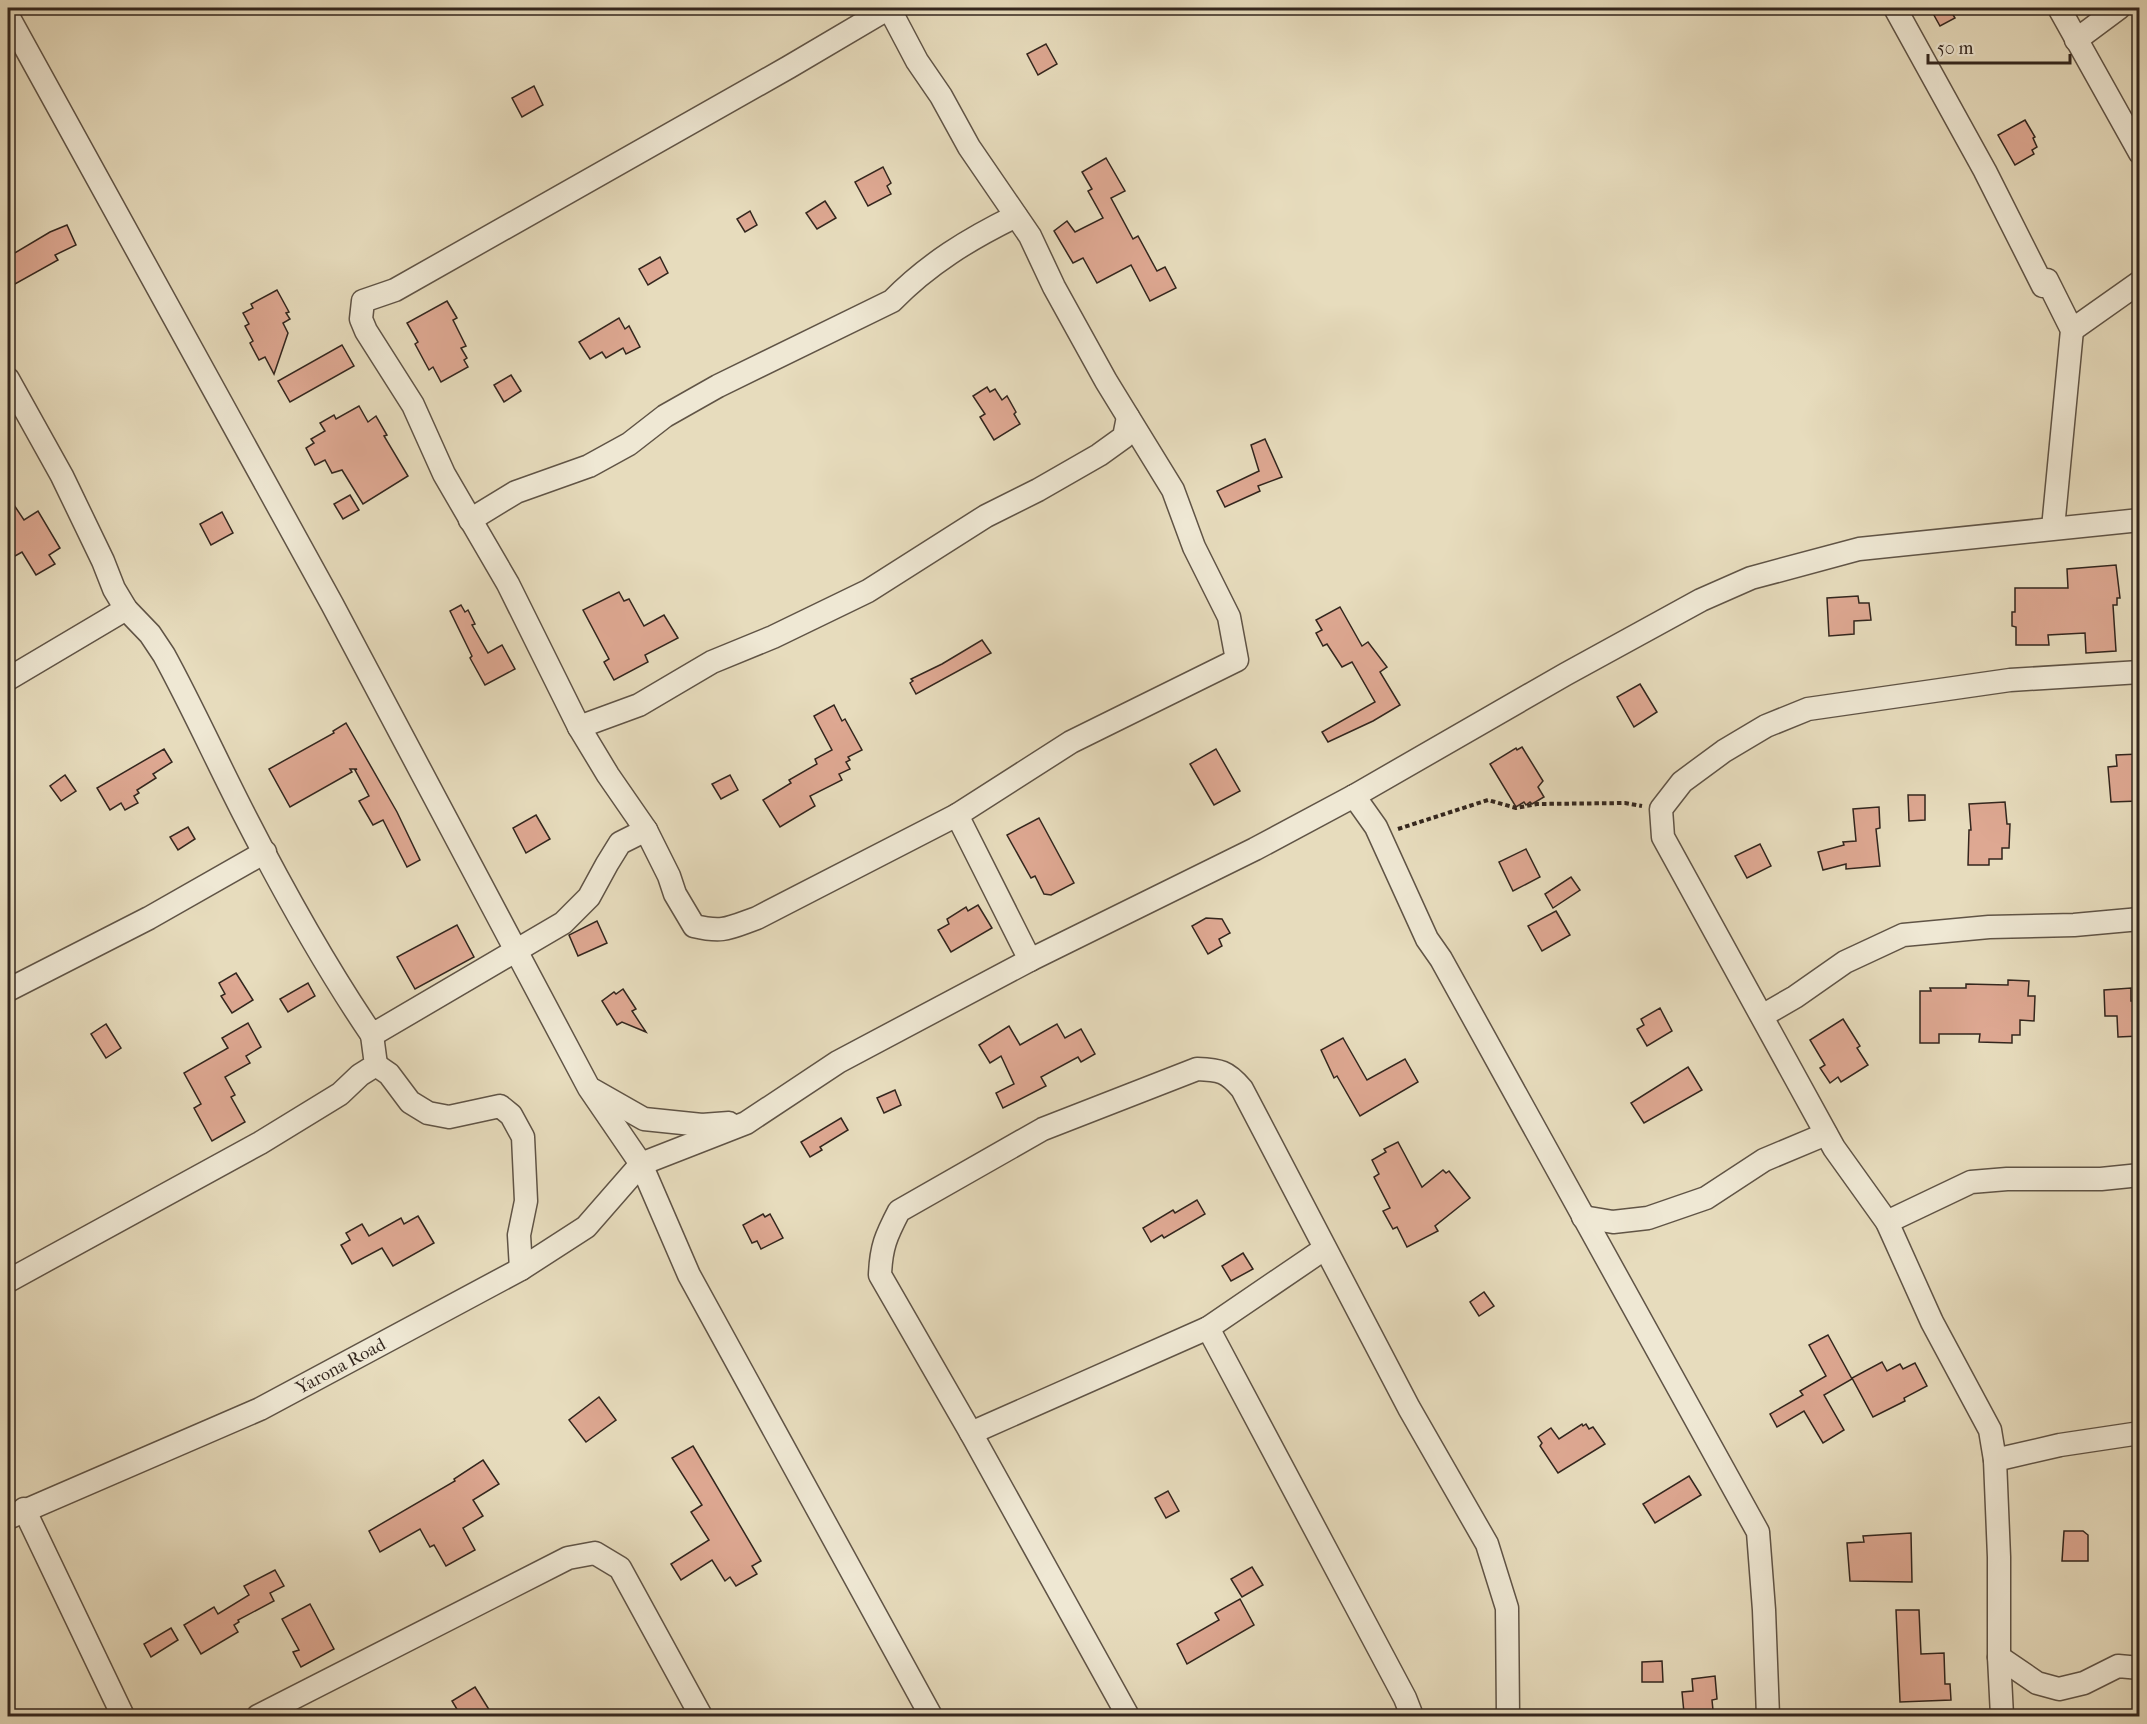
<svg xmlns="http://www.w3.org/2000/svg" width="2147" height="1724" font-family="'IM FELL French Canon',serif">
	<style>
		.building { fill: #dea892; stroke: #33261e; stroke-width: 1.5 }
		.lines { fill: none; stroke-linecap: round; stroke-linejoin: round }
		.street-casing { stroke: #605446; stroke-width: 25 }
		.path { stroke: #33261e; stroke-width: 4; stroke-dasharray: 4.5 3; stroke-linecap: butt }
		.street { stroke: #efe8d4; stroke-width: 22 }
		.labels { text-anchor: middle; stroke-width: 5; stroke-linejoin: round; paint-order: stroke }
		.street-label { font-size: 18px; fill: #33261e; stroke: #efe8d4 }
	</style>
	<rect width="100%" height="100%" fill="#e7dcbd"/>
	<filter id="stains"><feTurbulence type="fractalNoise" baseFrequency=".00333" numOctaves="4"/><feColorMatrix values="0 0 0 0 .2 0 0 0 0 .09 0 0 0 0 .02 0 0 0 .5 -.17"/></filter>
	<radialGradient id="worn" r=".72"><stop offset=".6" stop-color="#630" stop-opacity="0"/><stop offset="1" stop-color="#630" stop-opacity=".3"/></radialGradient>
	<g class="building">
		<path d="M1930 8H1949L1955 18 1940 26Z"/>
		<path d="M1046 44 1057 64 1038 75 1027 54Z"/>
		<path d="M534 86 543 105 522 117 512 98Z"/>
		<path d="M2025 120 2035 137 2033 138 2037 147 2032 150 2034 154 2015 165 1998 135Z"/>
		<path d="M1106 158 1125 191 1111 198 1133 239 1138 236 1157 271 1165 267 1176 288 1150 301 1131 265 1097 283 1083 258 1073 263 1054 231 1067 221 1075 232 1103 218 1088 191 1092 189 1082 172Z"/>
		<path d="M883 167 891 183 887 186 891 194 868 206 855 182Z"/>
		<path d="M825 201 836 218 817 229 806 213Z"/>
		<path d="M750 211 757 225 745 232 737 219Z"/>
		<path d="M67 225 76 245 55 255 58 260 15 284 8 271V257L50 232Z"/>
		<path d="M660 257 668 273 648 285 639 269Z"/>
		<path d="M277 290 289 312 286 313 290 319 283 323 288 333 274 374 265 357 259 360 250 343 253 341 245 326 249 324 243 313 253 308 251 304Z"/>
		<path d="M447 301 457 318 453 320 466 346 461 348 467 358 464 360 468 367 441 382 433 367 429 370 415 344 418 342 407 323Z"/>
		<path d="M619 318 625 329 629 326 640 347 626 354 623 348 606 358 602 352 590 359 579 342Z"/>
		<path d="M342 345 354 366 290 402 278 381Z"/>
		<path d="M511 375 521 391 504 402 494 385Z"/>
		<path d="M987 387 990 392 995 389 1002 400 1007 396 1016 412 1014 414 1020 424 994 440 980 417 985 414 973 396Z"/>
		<path d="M359 406 368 422 376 416 387 435 384 436 408 476 363 504 342 470 332 473 325 460 315 465 306 448 314 443 311 439 325 431 320 423 334 415 336 419Z"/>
		<path d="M1265 439 1282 477 1258 486 1260 491 1225 507 1217 491 1259 471 1251 445Z"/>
		<path d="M350 495 359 510 343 519 334 504Z"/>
		<path d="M8 496 24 520 38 511 60 548 49 555 55 564 36 575 22 552 8 560Z"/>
		<path d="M222 512 233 533 211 545 200 524Z"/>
		<path d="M2116 565 2120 598H2117V605H2113L2116 651 2086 653 2085 633 2048 635 2049 645H2016V627L2012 626V612H2015V588H2068L2067 569Z"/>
		<path d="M619 592 624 601 629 599 644 626 664 615 678 638 645 655 648 662 614 680 604 662 609 659 583 610Z"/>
		<path d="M1858 596 1859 603H1869L1871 620 1854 621V634L1829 636 1827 598Z"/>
		<path d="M461 605 465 612 468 610 475 624 472 625 488 653 502 645 515 669 485 685 470 658 472 656 450 611Z"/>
		<path d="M1340 607 1362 646 1368 642 1387 667 1380 672 1400 705 1373 721 1328 742 1322 732 1375 702 1352 662 1342 667 1327 644 1323 646 1316 633 1322 630 1316 620Z"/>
		<path d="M982 640 991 653 916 694 910 683 913 681 911 679 942 664Z"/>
		<path d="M1640 684 1657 712 1634 727 1617 697Z"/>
		<path d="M834 705 842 721 845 719 862 750 848 757 850 760 846 762 850 769 839 774 842 780 810 796 815 806 780 827 763 800 791 783 789 780 817 764 815 759 832 750 814 716Z"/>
		<path d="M346 723 397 812 420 860 407 867 383 820 373 825 359 801 369 796 355 770 357 769H350L352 772 290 807 269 769 334 733 333 731Z"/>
		<path d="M1522 747 1543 781 1538 787 1544 797 1532 804 1530 802 1526 805 1524 802 1516 807 1490 764 1516 748 1517 750Z"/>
		<path d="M164 749 172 762 153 774 156 778 137 790 139 793 134 796 138 803 125 810 121 803 110 810 97 788Z"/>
		<path d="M1216 749 1240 791 1214 805 1190 764Z"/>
		<path d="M2139 754V801L2111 802 2108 767 2117 766 2116 755Z"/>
		<path d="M65 775 76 791 61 801 50 786Z"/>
		<path d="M730 775 738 790 721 799 712 784Z"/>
		<path d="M1908 795H1925V820L1909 821Z"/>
		<path d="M2005 802 2007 824H2010L2009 848H2002V859H1989V865H1968L1969 830H1971L1969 804Z"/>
		<path d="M1879 807 1880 828 1876 829 1880 866 1846 869V864L1823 870 1818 852 1844 845 1843 842 1856 841 1853 809Z"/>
		<path d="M536 815 550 839 526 853 513 828Z"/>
		<path d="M1039 818 1074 883 1051 895 1044 894 1035 876 1031 878 1007 835Z"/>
		<path d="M188 827 195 839 178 850 170 837Z"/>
		<path d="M1760 844 1771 866 1747 878 1735 856Z"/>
		<path d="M1526 849 1540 877 1513 891 1499 862Z"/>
		<path d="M1571 877 1580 890 1553 908 1545 894Z"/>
		<path d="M978 905 992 928 951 952 938 930 949 924 947 919 966 907 968 911Z"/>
		<path d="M1556 911 1570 935 1542 951 1528 926Z"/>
		<path d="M1206 918 1222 919 1230 933 1219 939 1222 946 1208 954 1192 926Z"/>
		<path d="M597 921 607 943 578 956 569 935Z"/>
		<path d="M457 925 474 957 415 989 397 957Z"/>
		<path d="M236 973 253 1000 232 1013 221 996 225 994 219 983Z"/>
		<path d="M2008 980 2029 981 2028 996H2035L2034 1021 2020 1020V1035H2012V1043L1979 1042 1980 1034H1939V1043H1920V991H1931L1930 988H1966V984L2008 985Z"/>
		<path d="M308 983 315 996 288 1012 280 999Z"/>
		<path d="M2131 988V1001H2139V1036L2118 1037 2117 1016H2105L2104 990Z"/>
		<path d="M623 989 636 1009 632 1011 646 1032 622 1022 617 1025 602 1001 614 992 616 994Z"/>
		<path d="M1660 1008 1672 1031 1647 1046 1637 1029 1644 1025 1641 1019Z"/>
		<path d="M1843 1019 1860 1046 1857 1048 1868 1065 1841 1082 1838 1077 1830 1083 1820 1068 1825 1065 1810 1040Z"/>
		<path d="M248 1023 261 1047 246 1056 250 1063 225 1077 235 1095 231 1097 245 1122 212 1141 194 1108 201 1104 184 1073 228 1048 222 1038Z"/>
		<path d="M106 1024 121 1048 106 1058 91 1034Z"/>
		<path d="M1057 1024 1065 1038 1081 1029 1095 1054 1081 1062 1078 1057 1041 1077 1046 1086 1003 1108 996 1093 1014 1084 1001 1056 990 1063 979 1045 1009 1026 1020 1045Z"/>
		<path d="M1343 1038 1367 1080 1405 1059 1418 1082 1360 1116 1337 1076 1334 1078 1321 1050Z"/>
		<path d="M1688 1067 1702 1090 1644 1123 1631 1103Z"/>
		<path d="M895 1090 901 1105 884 1113 877 1098Z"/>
		<path d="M841 1118 848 1130 820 1147 822 1150 810 1157 801 1142Z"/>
		<path d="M1398 1142 1422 1187 1443 1170 1446 1173 1449 1171 1470 1198 1435 1226 1438 1231 1407 1247 1397 1227 1393 1229 1383 1211 1390 1208 1374 1177 1379 1174 1372 1160 1386 1152 1384 1149Z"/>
		<path d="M1197 1200 1205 1214 1164 1238 1162 1235 1151 1242 1143 1228 1173 1210 1175 1213Z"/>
		<path d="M763 1214 765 1217 770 1214 783 1238 761 1249 757 1241 752 1243 743 1225Z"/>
		<path d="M418 1216 434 1243 393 1266 382 1248 352 1264 341 1245 350 1240 346 1233 362 1224 369 1236 401 1218 404 1224Z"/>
		<path d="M1243 1253 1253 1269 1231 1281 1222 1266Z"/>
		<path d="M1484 1292 1494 1306 1479 1316 1470 1302Z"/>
		<path d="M1828 1335 1852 1379 1824 1395 1844 1430 1823 1443 1804 1411 1777 1427 1770 1414 1803 1395 1800 1391 1826 1376 1809 1345Z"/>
		<path d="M1882 1362 1887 1371 1900 1364 1903 1369 1915 1363 1927 1386 1904 1398 1905 1401 1873 1417 1852 1378Z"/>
		<path d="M599 1397 616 1420 586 1442 569 1420Z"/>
		<path d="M1582 1424 1583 1426 1586 1424 1589 1429 1593 1427 1605 1444 1558 1473 1540 1446 1542 1443 1538 1437 1551 1428 1559 1439Z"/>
		<path d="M693 1446 761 1561 752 1566 757 1574 736 1586 730 1577 725 1581 712 1560 681 1580 671 1564 709 1540 691 1512 702 1505 672 1458Z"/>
		<path d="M483 1460 499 1484 473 1500 483 1516 463 1528 475 1550 446 1566 434 1545 430 1547 420 1529 380 1552 369 1531 455 1481 454 1479Z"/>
		<path d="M1689 1476 1701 1495 1655 1523 1643 1504Z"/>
		<path d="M1168 1491 1179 1511 1166 1518 1155 1498Z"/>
		<path d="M2064 1531H2083L2088 1535V1561H2062Z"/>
		<path d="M1911 1533 1912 1582 1850 1581 1847 1543 1864 1542 1863 1536Z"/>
		<path d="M1252 1567 1263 1585 1242 1597 1231 1579Z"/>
		<path d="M275 1570 284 1586 270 1593 274 1601 238 1620 239 1622 234 1625 238 1632 201 1654 184 1625 214 1607 218 1614 249 1595 244 1586Z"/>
		<path d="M1240 1599 1254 1625 1187 1664 1177 1644 1219 1620 1215 1613Z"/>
		<path d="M310 1604 334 1649 301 1667 293 1652 299 1650 282 1619Z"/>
		<path d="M1896 1610H1919L1921 1654 1944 1653 1945 1684H1950L1951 1700 1900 1702Z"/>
		<path d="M171 1628 178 1640 151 1657 144 1644Z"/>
		<path d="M1662 1661 1663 1682H1642V1662Z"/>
		<path d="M1715 1676 1717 1699 1712 1700 1713 1710 1684 1713 1682 1692 1693 1691 1692 1679Z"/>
		<path d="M475 1687 493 1716H461L452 1701Z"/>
	</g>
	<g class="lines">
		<defs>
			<g id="street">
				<path d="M889 8 917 61 941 96 969 147 1030 236 1054 287 1106 381 1173 490 1194 547 1229 617 1237 660 1071 742 957 815 757 918C729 928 724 933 694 926L675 894 669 876 646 830 608 775 579 727 508 584 444 474 413 405 366 331 361 319 363 301 395 290 789 67 889 8"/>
				<path d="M1895 8 1985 171 2043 286 2047 280 2072 330 2053 528"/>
				<path d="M2059 8 2140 153"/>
				<path d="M8 16 332 604 589 1088 641 1164 689 1275 931 1716"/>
				<path d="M2076 40 2119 8"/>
				<path d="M2072 330 2140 282"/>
				<path d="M8 379 62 476 103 561 114 589 126 609 150 634 164 655C193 708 218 764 246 818 284 892 325 966 372 1035L563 923 589 897 607 864 620 843 646 830"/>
				<path d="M470 520 516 492 589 466 629 444 665 416 718 386 892 301C928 264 969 239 1016 216"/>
				<path d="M8 679 126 609"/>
				<path d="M579 727 639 705 712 662 773 637 868 591 986 516 1038 490 1099 455 1124 437 1128 417"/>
				<path d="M1354 796 1376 827 1427 939 1441 959 1758 1532 1764 1610 1768 1716"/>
				<path d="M957 815 1030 960"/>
				<path d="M8 990 149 918 265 852"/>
				<path d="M1762 1016 1795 997 1845 962 1903 935 1989 927 2074 925 2140 919"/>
				<path d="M376 1065 389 1074 410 1102 428 1113 449 1117 500 1106 511 1115 523 1137 526 1201 519 1235 521 1269"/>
				<path d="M593 1090 644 1119 702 1125 729 1123"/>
				<path d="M1583 1217 1613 1222 1648 1218 1706 1198 1764 1160 1826 1134"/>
				<path d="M1887 1222 1971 1182 2007 1179H2101L2140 1175"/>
				<path d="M8 1281 260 1143 340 1094 360 1075 376 1065 372 1035"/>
				<path d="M1208 1328 1405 1698 1412 1716"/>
				<path d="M971 1433 1208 1328 1324 1249"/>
				<path d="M1995 1460 2060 1445 2140 1433"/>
				<path d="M24 1509 123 1716"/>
				<path id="s1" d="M8 1518 260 1409 521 1269 586 1227 641 1164 746 1123 838 1062 1030 960 1255 849 1354 796 1566 674 1701 600 1751 578 1859 549 2140 520"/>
				<path d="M1999 1657 2037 1683 2059 1689 2084 1683 2118 1666 2140 1668"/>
				<path d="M258 1716 568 1558 595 1553 620 1568 701 1716"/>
				<path d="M1128 1716 971 1433 880 1275C881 1247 886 1236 899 1211L1043 1129 1197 1069C1220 1070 1227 1071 1242 1089L1409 1408 1487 1544 1507 1608 1508 1716"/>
				<path d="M2002 1716 1999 1657V1557L1995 1460 1990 1430 1932 1322 1887 1222 1834 1148 1663 837 1661 809 1682 782 1724 751 1766 726 1808 709 2010 680 2140 672"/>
			</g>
		</defs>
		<use href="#street" class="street-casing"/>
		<path class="path" d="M1398 829 1488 800 1516 808 1537 804 1625 803 1642 806"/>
		<use href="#street" class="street"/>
	</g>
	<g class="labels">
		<g class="street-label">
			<text dy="6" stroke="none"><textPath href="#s1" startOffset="366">Yarona Road</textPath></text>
		</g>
	</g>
	<rect width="2147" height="1724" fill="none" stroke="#e7dcbd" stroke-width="30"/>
	<rect x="9" y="9" width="2129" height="1706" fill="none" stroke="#33261e" stroke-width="3"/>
	<rect x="15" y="15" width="2117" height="1694" fill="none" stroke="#33261e" stroke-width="1.5"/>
	<path d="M1928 54v9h142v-9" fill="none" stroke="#33261e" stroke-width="3"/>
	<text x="1937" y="54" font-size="18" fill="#33261e" stroke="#efe8d4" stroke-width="4.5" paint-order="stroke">50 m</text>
	<rect width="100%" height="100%" filter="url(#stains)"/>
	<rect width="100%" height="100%" fill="url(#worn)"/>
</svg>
